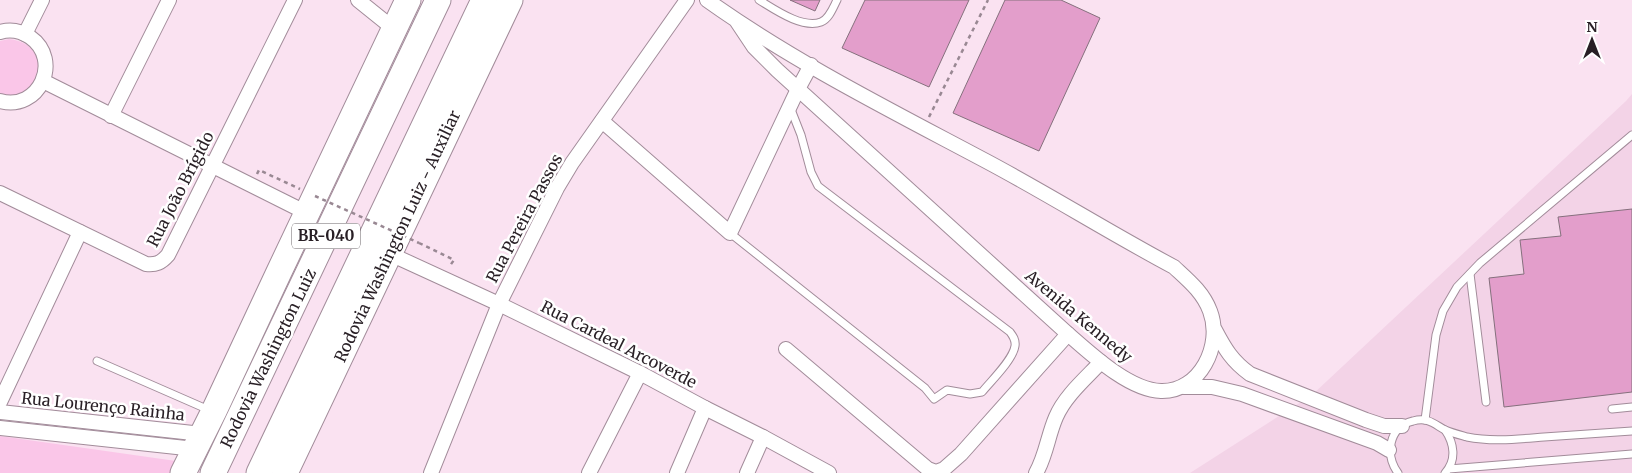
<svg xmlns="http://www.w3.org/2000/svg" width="1632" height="473" font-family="Merriweather,serif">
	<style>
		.built { fill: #f3d3e7 }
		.green { fill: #fac6e8 }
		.building { fill: #e39ecb; stroke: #85707d }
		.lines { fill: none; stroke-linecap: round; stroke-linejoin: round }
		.lane-casing { stroke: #a28c9a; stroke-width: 9 }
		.street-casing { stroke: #a28c9a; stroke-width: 16 }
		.highway-casing { stroke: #a28c9a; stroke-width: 27 }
		.path { stroke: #998893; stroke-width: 2.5; stroke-dasharray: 4 4; stroke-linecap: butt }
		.lane { stroke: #fff; stroke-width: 7 }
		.street { stroke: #fff; stroke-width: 14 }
		.highway { stroke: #fff; stroke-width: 25 }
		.path-bridge { stroke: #998893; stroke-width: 2.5; stroke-dasharray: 4 4; stroke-linecap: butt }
		.labels { text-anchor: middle; stroke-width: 5; stroke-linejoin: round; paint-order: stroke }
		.shield { fill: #fff; stroke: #686266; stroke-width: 1 }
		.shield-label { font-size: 15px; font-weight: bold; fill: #281f25 }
		.street-label { font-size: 16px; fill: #281f25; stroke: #fff }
	</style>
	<rect width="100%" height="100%" fill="#fae2f1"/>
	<path class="built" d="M1632 94V473H1190L1312 395 1626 101Z"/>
	<g class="green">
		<path d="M9 39C56 44 43 106 0 94V41Z"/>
		<path d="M0 436 176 461 170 473H0Z"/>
	</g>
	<g class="building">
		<path d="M790 0H820L815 11Z"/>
		<path d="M865 0H969L929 87 842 48Z"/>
		<path d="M1005 0H1061L1100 18 1039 151 953 113Z"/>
		<path d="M1632 209V392L1504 407 1489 278 1524 274 1520 240 1561 236 1558 217Z"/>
	</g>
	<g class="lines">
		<defs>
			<g id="lane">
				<path d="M759 0C774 9 802 29 821 22 829 19 833 8 837 0"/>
				<path d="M730 233 925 388 934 399 947 390 970 394 982 392C991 381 1013 360 1015 346 1016 340 1013 336 1010 332L818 186 811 172 801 135 790 107"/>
				<path d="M1470 274 1486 402"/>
				<path d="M97 361 209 410"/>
				<path d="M1612 409 1632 407"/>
				<path d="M1425 420 1436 335 1443 311 1457 287 1480 263 1632 135"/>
				<path d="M1445 430C1454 443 1457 460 1445 473"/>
				<path d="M1449 469 1632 454"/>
				<path d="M1398 473C1385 455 1388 427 1413 421 1428 417 1434 424 1445 430 1452 433 1460 435 1467 437 1492 442 1518 439 1544 437 1573 435 1603 433 1632 431"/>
			</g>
			<g id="street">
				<path d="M358 0 394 29"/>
				<path d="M707 0C794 62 892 111 986 161 1050 195 1110 233 1174 267 1188 280 1203 292 1210 311 1223 345 1200 392 1161 391 1129 390 1091 354 1068 334L777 70 754 47 736 20"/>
				<path d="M0 32C10 29 21 31 30 37 63 60 39 112 0 101"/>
				<path d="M25 34 42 0"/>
				<path d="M43 81 307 213"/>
				<path d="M111 116 169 0"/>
				<path d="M602 121 730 233 798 89 811 65"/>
				<path d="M0 193 146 264C156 265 161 263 168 255L295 0"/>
				<path d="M390 254 499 304 640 373 705 408 763 437 829 473"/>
				<path d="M1215 330C1225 349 1232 361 1250 374L1366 420 1384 426H1402"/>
				<path d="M786 349 928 469 936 472 944 469 961 454 1068 334"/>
				<path d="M1184 387H1212L1242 394 1377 443 1389 450"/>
				<path d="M0 402 80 232"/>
				<path d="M0 412 202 434"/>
				<path d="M0 428 195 449"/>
				<path d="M431 473 499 304 557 188 572 163 687 0"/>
				<path d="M589 473 640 373"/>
				<path d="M677 473 705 408"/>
				<path d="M747 473 763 437"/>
				<path d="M1036 473C1046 456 1048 435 1056 417 1065 396 1085 379 1101 362"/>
			</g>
			<g id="highway">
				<path d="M183 473 214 411 279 272 408 0"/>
				<path d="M213 473 438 0"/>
				<path d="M259 473 484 0"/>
				<path d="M285 473 510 0"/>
			</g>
		</defs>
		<use href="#lane" class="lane-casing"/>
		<use href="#street" class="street-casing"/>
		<use href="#highway" class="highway-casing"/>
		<g class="path">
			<path d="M929 117 988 0"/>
			<path d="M257 174 259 170 300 189"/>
			<path d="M419 243 454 260 449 267"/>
		</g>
		<use href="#lane" class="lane"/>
		<use href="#street" class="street"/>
		<use href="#highway" class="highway"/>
		<path class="path-bridge" d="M315 196 419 243"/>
	</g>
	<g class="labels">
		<rect class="shield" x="292" y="223.5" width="68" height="25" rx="4"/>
		<g class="shield-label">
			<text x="326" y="241">BR-040</text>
		</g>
		<g class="street-label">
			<text transform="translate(180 189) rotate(-63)" y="6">Rua João Brígido</text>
			<text transform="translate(524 218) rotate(-62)" y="6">Rua Pereira Passos</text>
			<text transform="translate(397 236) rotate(-65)" y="6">Rodovia Washington Luiz - Auxiliar</text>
			<text transform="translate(1079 316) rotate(40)" y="6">Avenida Kennedy</text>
			<text transform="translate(619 344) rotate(27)" y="6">Rua Cardeal Arcoverde</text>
			<text transform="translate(268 358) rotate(-64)" y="6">Rodovia Washington Luiz</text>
			<text transform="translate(103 406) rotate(6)" y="6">Rua Lourenço Rainha</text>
		</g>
	</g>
	<g transform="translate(1592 40)" stroke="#ffffff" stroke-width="4" paint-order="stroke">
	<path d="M0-4L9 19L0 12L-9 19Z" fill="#281f25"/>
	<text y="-8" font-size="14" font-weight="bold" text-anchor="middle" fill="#281f25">N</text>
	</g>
</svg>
